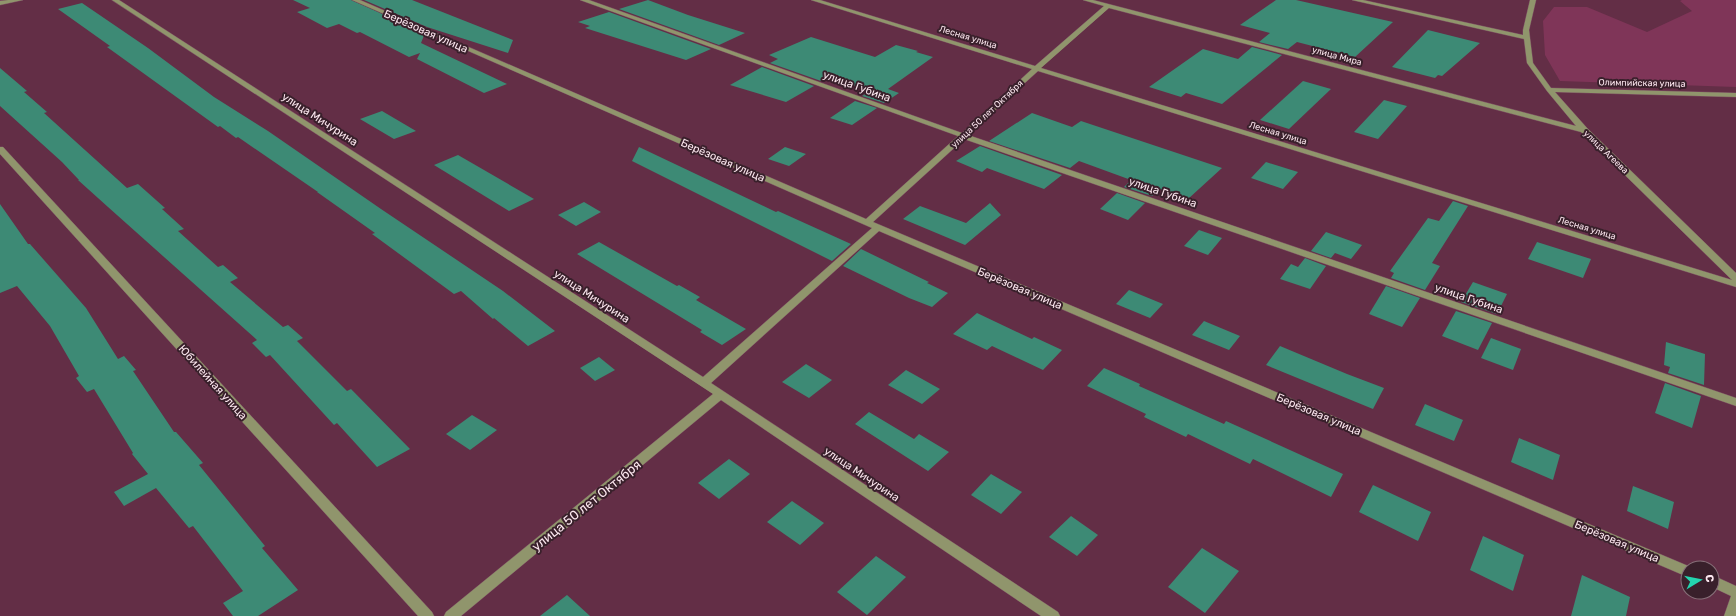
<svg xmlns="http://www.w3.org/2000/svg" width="1736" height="616" font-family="Rubik,sans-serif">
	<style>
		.green { fill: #7f3558 }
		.building { fill: #3d8a75 }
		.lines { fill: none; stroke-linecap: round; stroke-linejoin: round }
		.minor-casing { stroke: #7b4c61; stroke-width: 1 }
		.minor { fill: #90956c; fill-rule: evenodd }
		.labels { text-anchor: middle; stroke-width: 4; stroke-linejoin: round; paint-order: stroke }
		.far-street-label { font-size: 9px; fill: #fce7ef; stroke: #39202b }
		.street-label { font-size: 11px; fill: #fce7ef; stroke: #39202b }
		.near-street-label { font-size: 13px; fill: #fce7ef; stroke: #39202b }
	</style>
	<rect width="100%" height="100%" fill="#632e46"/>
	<path class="green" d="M1682 0H1736V87L1560 81 1545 55 1543 21 1554 7H1587L1647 32 1692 11 1680 1Z"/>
	<g class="building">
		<path d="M293 0H351L425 33 421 43 507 84 484 93 417 59 420 53 409 57 360 32 357 33 339 24 327 28 297 12 310 8Z"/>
		<path d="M364 0H412L513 40 508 53 427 27Z"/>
		<path d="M648 0 688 15 745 33 719 45 619 9Z"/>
		<path d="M1276 0H1296L1393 22 1355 57 1297 42 1288 49 1259 42 1270 33 1240 25Z"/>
		<path d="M82 3 148 48 214 97 268 131 381 209 503 291 555 331 528 346 494 318 493 319 461 291 454 294 372 234 375 233 317 192H318L238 137 236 138 220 126 218 127 107 47 110 46 58 9Z"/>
		<path d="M609 12 711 49 686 60 585 28 590 26 578 22Z"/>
		<path d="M1428 30 1480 43 1442 76 1438 75 1435 78 1392 67Z"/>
		<path d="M811 37 875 57 896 45 918 51 916 52 933 57 888 89 899 93 884 103 862 96 870 91 828 77 821 81 770 63 778 59 769 55Z"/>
		<path d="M1252 47 1282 55 1222 104 1186 93 1181 97 1149 87 1203 49 1238 59Z"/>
		<path d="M762 67 814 86 786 102 730 85Z"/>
		<path d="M0 68 27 91 24 92 47 112 44 113 127 188 138 184 165 208 162 209 184 229 178 231 218 267 223 265 238 278 230 282 283 327 288 325 303 338 297 341 347 391 351 389 410 449 377 467 337 423 334 425 270 355 266 357 252 343 257 340 108 207 78 180H79L62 162 0 106Z"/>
		<path d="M1303 81 1331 89 1289 129 1260 120Z"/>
		<path d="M1384 100 1407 106 1378 139 1354 132Z"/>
		<path d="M855 101 877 108 852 125 830 118Z"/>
		<path d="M382 111 416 131 394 139 360 119Z"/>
		<path d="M1032 113 1072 127 1081 121 1222 168 1188 199 1160 189 1152 196 1124 187 1131 180 1079 161 1070 168 989 141Z"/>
		<path d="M980 146 1062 175 1044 189 987 168 982 172 956 161Z"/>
		<path d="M639 147 776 212 778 211 851 244 832 261 632 161Z"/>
		<path d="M785 147 806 154 789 166 768 159Z"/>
		<path d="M458 155 534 199 509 211 434 165Z"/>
		<path d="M1266 162 1298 172 1283 189 1251 178Z"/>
		<path d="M1117 193 1145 203 1128 220 1100 209Z"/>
		<path d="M1453 201 1468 206 1432 263 1440 266 1425 290 1391 278 1394 273 1390 271 1428 218 1439 221Z"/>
		<path d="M584 202 601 212 576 226 558 215Z"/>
		<path d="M990 203 1001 215 965 245 903 219 920 206 966 223Z"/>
		<path d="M0 204 28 244H30L86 308 118 359 124 356 136 370 133 371 174 432H176L203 463 199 465 265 546 262 548 298 590 258 616H233L223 603 243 591 193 526 189 528 156 488 124 506 114 492 148 474 132 454 133 453 94 389 87 392 76 378 79 376 50 326 17 286 0 293Z"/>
		<path d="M1199 230 1222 238 1208 255 1184 246Z"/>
		<path d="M1326 232 1362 245 1351 259 1335 253 1331 258 1311 251Z"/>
		<path d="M599 242 677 286 679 285 700 297 696 300 746 329 722 345 700 332 702 330 577 254Z"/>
		<path d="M1537 242 1591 259 1583 278 1528 259Z"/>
		<path d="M861 249 929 282 927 283 948 293 932 307 909 298 843 266Z"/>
		<path d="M1305 258 1326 266 1310 289 1280 279 1291 264 1298 267Z"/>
		<path d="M1473 282 1507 294 1497 314 1461 302Z"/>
		<path d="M1386 286 1420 298 1402 327 1369 314Z"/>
		<path d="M1129 290 1163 304 1150 318 1116 304Z"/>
		<path d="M1456 311 1492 323 1478 350 1442 336Z"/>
		<path d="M977 313 1032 339 1034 337 1062 350 1043 370 992 346 987 350 953 334Z"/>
		<path d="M1204 321 1240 336 1229 350 1192 335Z"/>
		<path d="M1491 338 1521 349 1513 370 1481 358Z"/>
		<path d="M1666 342 1705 354 1704 385 1668 373 1670 367 1664 365Z"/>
		<path d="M1280 346 1347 374 1384 388 1373 409 1266 365Z"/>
		<path d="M599 357 615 370 595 381 580 368Z"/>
		<path d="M806 364 832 380 809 398 782 382Z"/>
		<path d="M1104 368 1140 384 1139 386 1224 424 1226 421 1343 474 1331 497 1253 459 1250 464 1188 434 1186 437 1144 417 1146 414 1087 386Z"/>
		<path d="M906 370 940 389 922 404 888 385Z"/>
		<path d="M1665 383 1701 396 1692 428 1655 413Z"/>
		<path d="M1425 404 1463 420 1454 441 1415 425Z"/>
		<path d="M869 412 914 439 919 434 949 452 928 471 855 424Z"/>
		<path d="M472 415 497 430 470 450 446 434Z"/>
		<path d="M1519 438 1560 455 1553 480 1511 462Z"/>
		<path d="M729 459 750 474 719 499 698 483Z"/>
		<path d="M991 474 1022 492 1001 514 971 495Z"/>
		<path d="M1373 485 1431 512 1418 541 1359 512Z"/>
		<path d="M1633 486 1674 502 1668 529 1627 511Z"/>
		<path d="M792 501 824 523 800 545 767 522Z"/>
		<path d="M1071 516 1098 535 1077 556 1049 537Z"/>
		<path d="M1483 536 1524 555 1513 591 1470 570Z"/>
		<path d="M1202 548 1239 571 1205 613 1168 587Z"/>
		<path d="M876 556 906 577 867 615 837 592Z"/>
		<path d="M1582 575 1630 597 1626 616H1571Z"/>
		<path d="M567 595 590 616H540Z"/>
	</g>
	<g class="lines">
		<defs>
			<g id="minor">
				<path d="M8 0H23L0 5V1Z"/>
				<path d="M112 0H119L703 377 872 228 352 0H360L866 219 958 136 580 0H589L962 133 1032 69 811 0H820L1035 66 1104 6 1083 0H1093L1576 126 1547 91 1527 63 1524 39 1352 0H1363L1523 35V30L1530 0H1536L1529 30 1533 63 1551 88 1736 93V97L1555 92 1587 128 1736 273V287L1038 71 968 135 1736 398V406L964 139 873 222 1693 568H1688V577L1683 575 879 231 711 383 1058 612 1060 616H1041L721 400 461 616H444L446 612 713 394ZM1109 8 1581 132 1732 280 1041 68Z"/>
				<path d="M0 147H3L432 612 434 616H418L0 154Z"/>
				<path d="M1712 575 1736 586V616H1724L1731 596 1712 587Z"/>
			</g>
		</defs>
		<use href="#minor" class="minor-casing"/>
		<use href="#minor" class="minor"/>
	</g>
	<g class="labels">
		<g class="far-street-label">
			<text transform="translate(968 37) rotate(17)" y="3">Лесная улица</text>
			<text transform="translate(1337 56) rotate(15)" y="3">улица Мира</text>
			<text transform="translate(1642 83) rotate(1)" y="3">Олимпийская улица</text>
			<text transform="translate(987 114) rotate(-43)" y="3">улица 50 лет Октября</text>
			<text transform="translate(1278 133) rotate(17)" y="3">Лесная улица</text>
			<text transform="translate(1606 152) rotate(44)" y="3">улица Агеева</text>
			<text transform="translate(1587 228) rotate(17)" y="3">Лесная улица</text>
		</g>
		<g class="street-label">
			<text transform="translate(426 31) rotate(24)" y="4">Берёзовая улица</text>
			<text transform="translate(857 86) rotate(20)" y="4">улица Губина</text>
			<text transform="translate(320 119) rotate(33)" y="4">улица Мичурина</text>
			<text transform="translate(723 160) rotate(24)" y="4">Берёзовая улица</text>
			<text transform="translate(1163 192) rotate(19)" y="4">улица Губина</text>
			<text transform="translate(1020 288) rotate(23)" y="4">Берёзовая улица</text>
			<text transform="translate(592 296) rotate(33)" y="4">улица Мичурина</text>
			<text transform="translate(1469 298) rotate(19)" y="4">улица Губина</text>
			<text transform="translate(213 382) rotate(48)" y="4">Юбилейная улица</text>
			<text transform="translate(1319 414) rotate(23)" y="4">Берёзовая улица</text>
			<text transform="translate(862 474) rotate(34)" y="4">улица Мичурина</text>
			<text transform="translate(1617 541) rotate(23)" y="4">Берёзовая улица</text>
		</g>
		<g class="near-street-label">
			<text transform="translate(586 505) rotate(-39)" y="5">улица 50 лет Октября</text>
		</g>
	</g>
	<g transform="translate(1700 580) rotate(80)"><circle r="19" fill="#39202b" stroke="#877079"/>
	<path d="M0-3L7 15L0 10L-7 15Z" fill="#23d5af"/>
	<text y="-6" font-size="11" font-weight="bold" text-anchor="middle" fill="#fce7ef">С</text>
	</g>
</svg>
